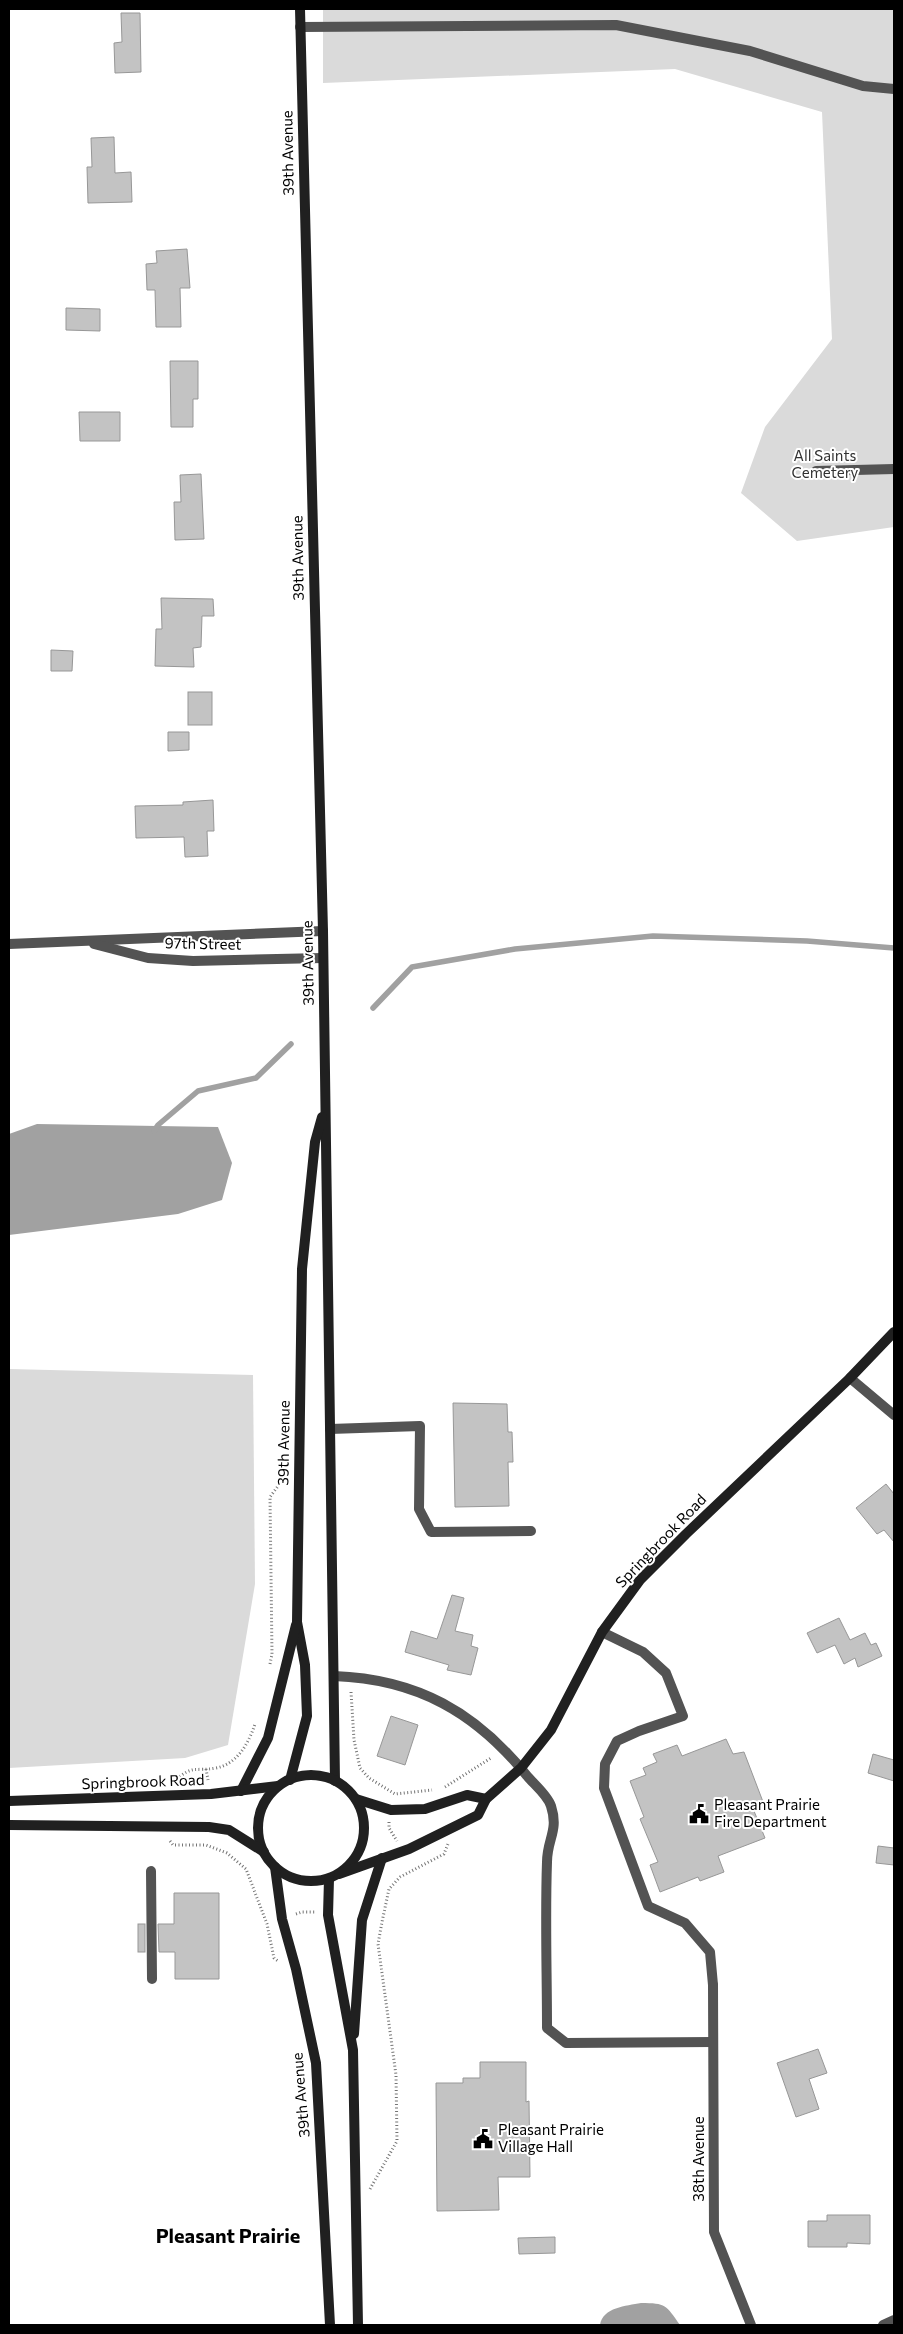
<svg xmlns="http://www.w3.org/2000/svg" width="903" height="2334" font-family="Commissioner,sans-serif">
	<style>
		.green { fill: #dadada }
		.water { fill: #a1a1a1 }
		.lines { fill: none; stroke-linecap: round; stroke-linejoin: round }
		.stream { stroke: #a1a1a1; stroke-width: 5.5 }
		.building { fill: #c3c3c3; stroke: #979797 }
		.path { stroke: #757575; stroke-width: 3; stroke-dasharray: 1 2.5; stroke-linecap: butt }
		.lane { stroke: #535353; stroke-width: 10 }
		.street { stroke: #535353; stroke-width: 10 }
		.secondary { stroke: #202020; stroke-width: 10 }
		.labels { text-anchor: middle; stroke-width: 4; stroke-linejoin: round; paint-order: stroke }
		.street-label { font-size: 15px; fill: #000; stroke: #fff }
		.park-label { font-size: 15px; fill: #313131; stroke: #fff }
		.poi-label { font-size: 15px; fill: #000; stroke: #fff; text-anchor: start }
		.district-label { font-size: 20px; font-weight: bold; fill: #000; stroke: #fff }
	</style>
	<rect width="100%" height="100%" fill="#fff"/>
	<g class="green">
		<path d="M323 9H894V527L797 541 741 493 765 427 832 339 822 112 675 69 323 83Z"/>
		<path d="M9 1369 253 1375 255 1584 228 1745 185 1758 9 1768Z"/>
	</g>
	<g class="water">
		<path d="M37 1124 218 1127 232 1163 222 1200 178 1214 9 1235V1134Z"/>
		<path d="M641 2303C666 2303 666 2305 680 2325H600C603 2307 626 2306 641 2303Z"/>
	</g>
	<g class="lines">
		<g class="stream">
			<path d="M373 1008 412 967 515 949 653 936 807 941 894 948"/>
			<path d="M154 1131 158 1125 198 1091 256 1078 291 1044"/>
		</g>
	</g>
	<g class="building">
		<path d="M121 13H140L141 72 115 73 114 43 122 42Z"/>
		<path d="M114 137 115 173 131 172 132 202 88 203 87 167H92L91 138Z"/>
		<path d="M187 249 190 288H180L181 327H156L155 290H147L146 264 157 263 156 251Z"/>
		<path d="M66 308 100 309V331L66 330Z"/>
		<path d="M170 361H198V399H193V427H171Z"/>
		<path d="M79 412H120V441H80Z"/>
		<path d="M201 474 204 539 175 540 174 502H181L180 475Z"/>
		<path d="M161 598 213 599 214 616H202L201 647 193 648 194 667 155 666 156 629H162Z"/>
		<path d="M51 650 73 651 72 671H51Z"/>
		<rect x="188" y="692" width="24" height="33"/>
		<path d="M168 732H189V750L168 751Z"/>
		<path d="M213 800 214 831H207L208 856 185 857 184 837 136 838 135 806 183 805V802Z"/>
		<path d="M453 1403 507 1404 508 1432H512L513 1462H508L509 1506 455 1507Z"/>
		<path d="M886 1484 894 1494V1542L884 1530 877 1534 856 1508Z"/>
		<path d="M452 1595 464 1598 455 1631 473 1635 471 1646 478 1648 471 1675 447 1670 449 1665 405 1652 411 1631 437 1639Z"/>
		<path d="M839 1618 850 1640 865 1633 871 1645 876 1643 882 1656 858 1667 855 1658 844 1664 835 1645 817 1653 807 1633Z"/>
		<path d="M391 1716 418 1725 405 1765 377 1756Z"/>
		<path d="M726 1739 733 1754 744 1752 765 1807 754 1811 765 1838 718 1856 724 1872 700 1881 698 1877 660 1892 650 1865 658 1862 640 1819 644 1817 630 1781 646 1775 643 1768 657 1762 653 1754 677 1745 682 1756Z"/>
		<path d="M873 1754 894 1760V1781L868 1773Z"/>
		<path d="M878 1846 894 1848V1865L876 1863Z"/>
		<path d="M174 1893H219V1979H175V1952H159L158 1924H174Z"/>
		<rect x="138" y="1924" width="7" height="28"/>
		<path d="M818 2049 827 2073 809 2079 819 2109 796 2117 777 2063Z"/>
		<path d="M480 2062H526V2102L529 2101 530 2177H498L499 2210 437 2211 436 2083H463V2078H480Z"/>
		<path d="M827 2215H870V2244L847 2243V2247H808V2221H827Z"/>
		<path d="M555 2237V2253L519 2254 518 2238Z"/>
	</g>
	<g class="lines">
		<g class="path">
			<path d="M270 1664 272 1654 270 1497 284 1478"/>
			<path d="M351 1692 354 1740 360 1768 369 1778 395 1794 432 1790"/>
			<path d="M206 1769 208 1780"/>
			<path d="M174 1781C194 1764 194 1772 216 1768 238 1764 249 1742 255 1724"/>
			<path d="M445 1787 491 1758"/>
			<path d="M389 1822V1828L397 1841"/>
			<path d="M170 1841 173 1845H206L227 1853 246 1869 267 1924 274 1958 278 1961"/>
			<path d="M296 1914 302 1912H316"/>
			<path d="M370 2189 397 2141 396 2075 378 1944 382 1922 389 1889 400 1877 444 1854 448 1844"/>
		</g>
		<g class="lane">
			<path d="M300 27 616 25 750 51 863 86 894 89"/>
			<path d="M816 471 894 469"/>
			<path d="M330 1429 420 1426 419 1509 431 1532 531 1531"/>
			<path d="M602 1632 643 1652 666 1673 683 1716 639 1731 617 1741 605 1764 604 1788 648 1906 685 1923 710 1952 713 1985"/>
			<path d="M334 1676C417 1679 476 1712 528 1777 535 1785 548 1796 551 1806 559 1831 547 1839 547 1862 545 1917 547 1973 547 2028L566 2043 713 2042"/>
			<path d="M151 1871 152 1979"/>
		</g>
		<g class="street">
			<path d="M9 944 323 931"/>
			<path d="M94 944 148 958 193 961 323 958"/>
			<path d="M850 1378 894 1415"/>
			<path d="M713 1985 714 2232 751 2325"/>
			<path d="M883 2325 894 2320"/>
		</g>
		<g class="secondary">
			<path d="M300 9 323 931 335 1781"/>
			<circle cx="311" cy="1828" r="53"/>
			<path d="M290 1780 307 1716 305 1665 297 1622 302 1269 315 1142 322 1117"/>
			<path d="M241 1791 268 1738 296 1625"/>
			<path d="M356 1799 391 1810 425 1809 467 1795 486 1799"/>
			<path d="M9 1801 211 1794 278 1786"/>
			<path d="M9 1825 209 1827 229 1830 264 1852"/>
			<path d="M275 1867 282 1919 296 1969 316 2063 330 2325"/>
			<path d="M339 1874 409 1849 478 1815 486 1799 521 1768 551 1730 602 1632 640 1580 686 1534 850 1378 894 1332"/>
			<path d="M329 1879 328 1915 353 2050 358 2325"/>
			<path d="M354 2034 362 1920 382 1858"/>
		</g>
	</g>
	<defs>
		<symbol id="civic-bare" viewBox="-9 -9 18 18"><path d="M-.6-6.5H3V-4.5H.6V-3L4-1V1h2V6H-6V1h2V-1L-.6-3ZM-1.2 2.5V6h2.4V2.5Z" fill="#000" stroke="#fff" stroke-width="2.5" paint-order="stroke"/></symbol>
	</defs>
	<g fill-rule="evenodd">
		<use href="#civic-bare" x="685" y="1800" width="28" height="28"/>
		<use href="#civic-bare" x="469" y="2125" width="28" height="28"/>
	</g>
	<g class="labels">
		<g class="street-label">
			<text transform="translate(288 153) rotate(-91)" y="5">39th Avenue</text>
			<text transform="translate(298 558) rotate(-91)" y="5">39th Avenue</text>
			<text transform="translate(203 944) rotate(1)" y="5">97th Street</text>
			<text transform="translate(308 963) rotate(-91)" y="5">39th Avenue</text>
			<text transform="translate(284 1443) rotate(-89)" y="5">39th Avenue</text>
			<text transform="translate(661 1541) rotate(-46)" y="5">Springbrook Road</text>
			<text transform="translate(143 1782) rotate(-2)" y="5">Springbrook Road</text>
			<text transform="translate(301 2095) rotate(-95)" y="5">39th Avenue</text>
			<text transform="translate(699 2159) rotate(-90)" y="5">38th Avenue</text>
		</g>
		<g class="park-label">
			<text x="825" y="461">All Saints<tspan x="825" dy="17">Cemetery</tspan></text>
		</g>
		<g class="poi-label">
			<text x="714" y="1810">Pleasant Prairie<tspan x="714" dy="17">Fire Department</tspan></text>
			<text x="498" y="2135">Pleasant Prairie<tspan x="498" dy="17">Village Hall</tspan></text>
		</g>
		<g class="district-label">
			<text x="228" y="2243">Pleasant Prairie</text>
		</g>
	</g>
	<rect width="903" height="2334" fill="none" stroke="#000000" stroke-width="20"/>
</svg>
